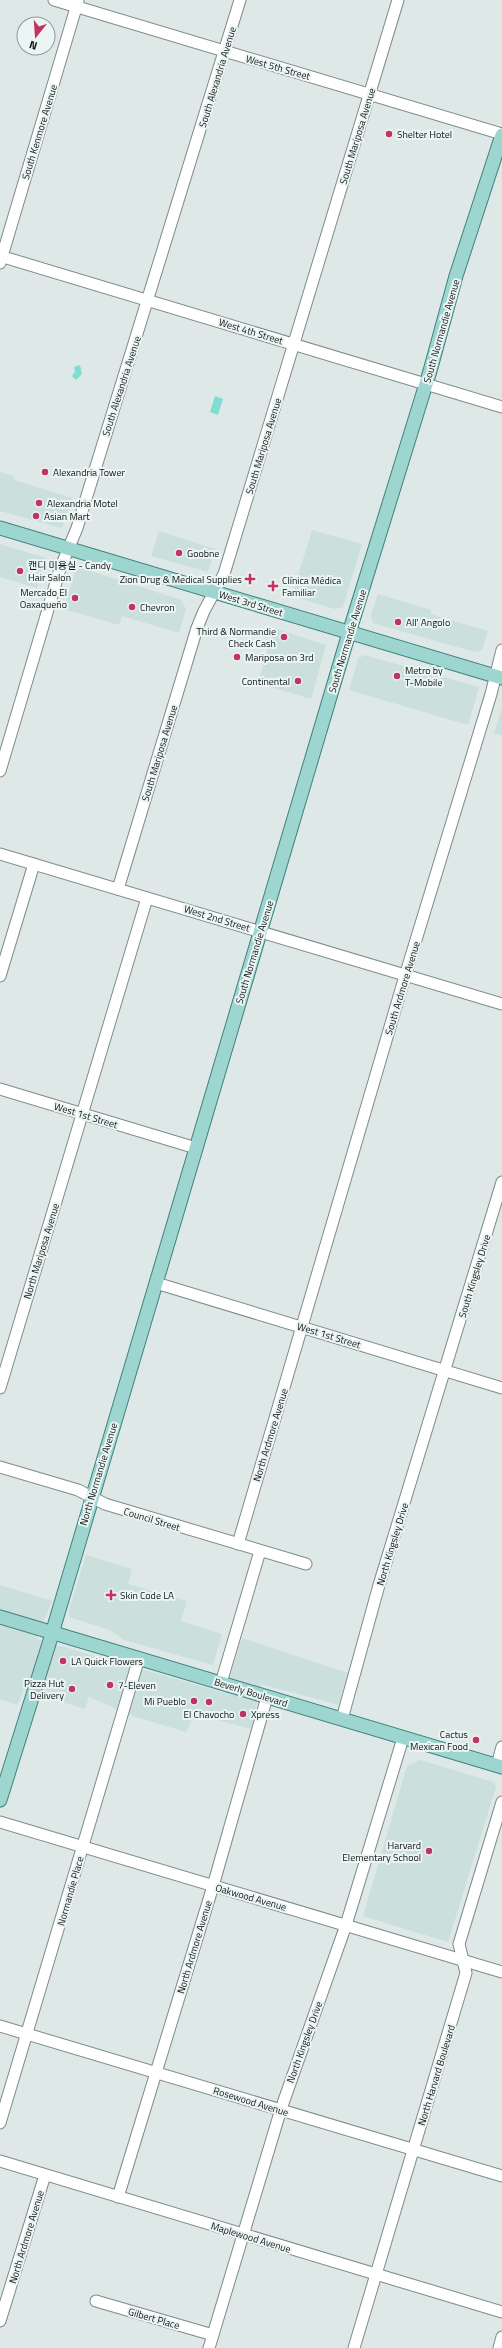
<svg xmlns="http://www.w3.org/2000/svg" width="502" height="2348" font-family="'Titillium Web','Noto Sans KR',sans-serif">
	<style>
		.built { fill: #cbdfdd }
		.water { fill: #80ddd4 }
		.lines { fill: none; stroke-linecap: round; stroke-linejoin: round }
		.minor-casing { stroke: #808a89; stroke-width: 13 }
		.major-casing { stroke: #42817b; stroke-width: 15 }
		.minor { stroke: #fff; stroke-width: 11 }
		.major { stroke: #9dd6d1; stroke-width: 13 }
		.poi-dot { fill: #c2345f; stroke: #eaf5f4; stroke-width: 1.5 }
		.labels { text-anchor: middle; stroke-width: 4; stroke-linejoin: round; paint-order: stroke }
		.street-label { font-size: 10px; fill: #111514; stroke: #eaf5f4 }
		.poi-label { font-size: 10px; fill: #111514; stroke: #eaf5f4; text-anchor: start }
	</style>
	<rect width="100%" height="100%" fill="#dde8e7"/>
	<g class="built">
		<path d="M0 472 14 476V480L72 498 62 528 0 511Z"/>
		<path d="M312 530 362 544 343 607 335 609 292 596Z"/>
		<path d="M159 531 215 549 208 572 151 556Z"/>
		<path d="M0 544 46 558 37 588 0 577Z"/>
		<path d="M81 568 181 600 186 609 179 633 122 616 119 625 64 609 75 572Z"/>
		<path d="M378 594 431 610 430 614 488 631 482 650 475 652 373 623 371 615Z"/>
		<path d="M274 628 326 645 311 699 258 683Z"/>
		<path d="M364 655 479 687 468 725 349 690 358 659Z"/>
		<path d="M502 707V735L494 733Z"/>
		<path d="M86 1555 132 1569 128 1584 187 1601 181 1621 222 1634 213 1665 124 1640 110 1630 69 1617V1610Z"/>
		<path d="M0 1585 52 1601 36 1639 225 1693 242 1638 348 1673 339 1705 261 1684 251 1729 195 1714 186 1732 133 1716 89 1697 85 1709 24 1690 17 1705 0 1699Z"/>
		<path d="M420 1760 493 1782 496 1787 448 1942 363 1916 407 1766Z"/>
	</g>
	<g class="water">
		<path d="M80 365 82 374 76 380 72 376 75 372 74 367Z"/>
		<path d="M215 396 223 399 218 415 210 412Z"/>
	</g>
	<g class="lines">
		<defs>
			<g id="minor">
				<path d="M54 0 502 134"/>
				<path d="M0 256 502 407"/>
				<path d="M0 263 78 1"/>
				<path d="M0 771 60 569 77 528 240 0"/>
				<path d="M0 854 502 1004"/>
				<path d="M118 889 197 628 204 611 224 574 398 0"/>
				<path d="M0 976 34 864"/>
				<path d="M0 1089 196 1148"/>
				<path d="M156 1283 502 1388"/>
				<path d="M0 1388 147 898"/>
				<path d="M0 1467 78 1490 105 1504 306 1564"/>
				<path d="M238 1544 405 976 491 694 502 650"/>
				<path d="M221 1683 260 1551"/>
				<path d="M342 1719 379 1585 502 1182"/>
				<path d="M497 1765 502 1747"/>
				<path d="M0 1822 502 1972"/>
				<path d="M0 2026 502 2176"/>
				<path d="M0 2123 139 1658"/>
				<path d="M0 2161 502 2312"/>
				<path d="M118 2197 213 1886 267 1697"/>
				<path d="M96 2301 213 2335"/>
				<path d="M0 2321 45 2175"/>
				<path d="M209 2348 281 2109 346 1925 403 1738"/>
				<path d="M354 2348 466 1973 459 1944 502 1802"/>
				<path d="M499 2348 502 2337"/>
			</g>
			<g id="major">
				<path d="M0 528 502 678"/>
				<path d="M0 1617 502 1767"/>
				<path d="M0 1800 48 1647 349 633 430 371 456 276 502 135"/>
			</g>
		</defs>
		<use href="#minor" class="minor-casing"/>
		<use href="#major" class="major-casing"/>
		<use href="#minor" class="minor"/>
		<use href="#major" class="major"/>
	</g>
	<g class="poi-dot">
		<circle cx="389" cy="134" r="4"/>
		<circle cx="45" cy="472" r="4"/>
		<circle cx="39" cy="503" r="4"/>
		<circle cx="36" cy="516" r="4"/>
		<circle cx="179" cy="553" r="4"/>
		<circle cx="20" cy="571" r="4"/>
		<path d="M248 573h4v4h4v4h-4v4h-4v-4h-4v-4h4z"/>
		<path d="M271 580h4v4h4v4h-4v4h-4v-4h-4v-4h4z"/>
		<circle cx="75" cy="598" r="4"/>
		<circle cx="132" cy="607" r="4"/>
		<circle cx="398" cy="622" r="4"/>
		<circle cx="284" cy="637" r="4"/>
		<circle cx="237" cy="657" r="4"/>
		<circle cx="397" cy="676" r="4"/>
		<circle cx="298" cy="681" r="4"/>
		<path d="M109 1589h4v4h4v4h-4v4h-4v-4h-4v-4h4z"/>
		<circle cx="63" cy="1661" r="4"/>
		<circle cx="110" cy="1685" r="4"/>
		<circle cx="72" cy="1689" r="4"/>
		<circle cx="194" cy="1701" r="4"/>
		<circle cx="209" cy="1702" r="4"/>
		<circle cx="243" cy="1714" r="4"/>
		<circle cx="476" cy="1740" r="4"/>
		<circle cx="429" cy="1851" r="4"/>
	</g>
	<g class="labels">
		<g class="street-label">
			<text transform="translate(278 67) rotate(16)" y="4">West 5th Street</text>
			<text transform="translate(217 77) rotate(-73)" y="4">South Alexandria Avenue</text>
			<text transform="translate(39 132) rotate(-73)" y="4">South Kenmore Avenue</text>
			<text transform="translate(357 136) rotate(-73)" y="4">South Mariposa Avenue</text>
			<text transform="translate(251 331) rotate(17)" y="4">West 4th Street</text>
			<text transform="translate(441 331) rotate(-74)" y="4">South Normandie Avenue</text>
			<text transform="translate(121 386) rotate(-72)" y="4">South Alexandria Avenue</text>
			<text transform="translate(263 446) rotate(-73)" y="4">South Mariposa Avenue</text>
			<text transform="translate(251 603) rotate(17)" y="4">West 3rd Street</text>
			<text transform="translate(347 641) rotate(-73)" y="4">South Normandie Avenue</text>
			<text transform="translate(159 753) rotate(-73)" y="4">South Mariposa Avenue</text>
			<text transform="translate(217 918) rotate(17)" y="4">West 2nd Street</text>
			<text transform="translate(254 952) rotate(-73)" y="4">South Normandie Avenue</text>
			<text transform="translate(402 988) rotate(-73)" y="4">South Ardmore Avenue</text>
			<text transform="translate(86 1115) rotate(17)" y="4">West 1st Street</text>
			<text transform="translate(41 1251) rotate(-73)" y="4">North Mariposa Avenue</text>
			<text transform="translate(474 1276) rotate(-73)" y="4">South Kingsley Drive</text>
			<text transform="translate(329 1335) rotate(17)" y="4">West 1st Street</text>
			<text transform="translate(270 1435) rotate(-73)" y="4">North Ardmore Avenue</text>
			<text transform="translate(98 1474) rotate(-73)" y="4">North Normandie Avenue</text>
			<text transform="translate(152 1519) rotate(17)" y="4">Council Street</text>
			<text transform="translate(392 1544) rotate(-73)" y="4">North Kingsley Drive</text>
			<text transform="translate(251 1692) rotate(17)" y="4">Beverly Boulevard</text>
			<text transform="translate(70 1891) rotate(-74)" y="4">Normandie Place</text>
			<text transform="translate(251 1897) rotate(16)" y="4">Oakwood Avenue</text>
			<text transform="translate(194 1947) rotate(-73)" y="4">North Ardmore Avenue</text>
			<text transform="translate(304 2042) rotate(-70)" y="4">North Kingsley Drive</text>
			<text transform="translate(436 2075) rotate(-73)" y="4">North Harvard Boulevard</text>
			<text transform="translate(251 2101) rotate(17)" y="4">Rosewood Avenue</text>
			<text transform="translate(26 2237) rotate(-73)" y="4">North Ardmore Avenue</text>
			<text transform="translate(251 2237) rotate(17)" y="4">Maplewood Avenue</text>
			<text transform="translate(154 2318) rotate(16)" y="4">Gilbert Place</text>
		</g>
		<g class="poi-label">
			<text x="397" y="138">Shelter Hotel</text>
			<text x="53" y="476">Alexandria Tower</text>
			<text x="47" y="507">Alexandria Motel</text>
			<text x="44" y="520">Asian Mart</text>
			<text x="187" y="557">Goobne</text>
			<text x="28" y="569">캔디 미용실 - Candy<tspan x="28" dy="12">Hair Salon</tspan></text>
			<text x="242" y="583" text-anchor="end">Zion Drug &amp; Medical Supplies</text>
			<text x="282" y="584">Clínica Médica<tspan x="282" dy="12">Familiar</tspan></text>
			<text x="67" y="596" text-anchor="end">Mercado El<tspan x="67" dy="12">Oaxaqueño</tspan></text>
			<text x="140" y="611">Chevron</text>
			<text x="406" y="626">All' Angolo</text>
			<text x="276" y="635" text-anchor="end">Third &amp; Normandie<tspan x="276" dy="12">Check Cash</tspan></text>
			<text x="245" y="661">Mariposa on 3rd</text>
			<text x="405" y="674">Metro by<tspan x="405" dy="12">T-Mobile</tspan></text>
			<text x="290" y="685" text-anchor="end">Continental</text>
			<text x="120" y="1599">Skin Code LA</text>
			<text x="71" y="1665">LA Quick Flowers</text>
			<text x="64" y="1687" text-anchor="end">Pizza Hut<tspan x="64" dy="12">Delivery</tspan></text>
			<text x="118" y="1689">7-Eleven</text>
			<text x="186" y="1705" text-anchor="end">Mi Pueblo</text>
			<text x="209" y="1718" text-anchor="middle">El Chavocho</text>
			<text x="251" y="1718">Xpress</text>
			<text x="468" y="1738" text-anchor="end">Cactus<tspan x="468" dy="12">Mexican Food</tspan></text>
			<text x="421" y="1849" text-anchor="end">Harvard<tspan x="421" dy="12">Elementary School</tspan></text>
		</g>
	</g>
	<g transform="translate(36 36) rotate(197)"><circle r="19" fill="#eaf5f4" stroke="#939b9a"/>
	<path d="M0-3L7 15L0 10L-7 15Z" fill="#c2345f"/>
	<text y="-6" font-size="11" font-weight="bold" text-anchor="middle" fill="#111514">N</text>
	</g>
</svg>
